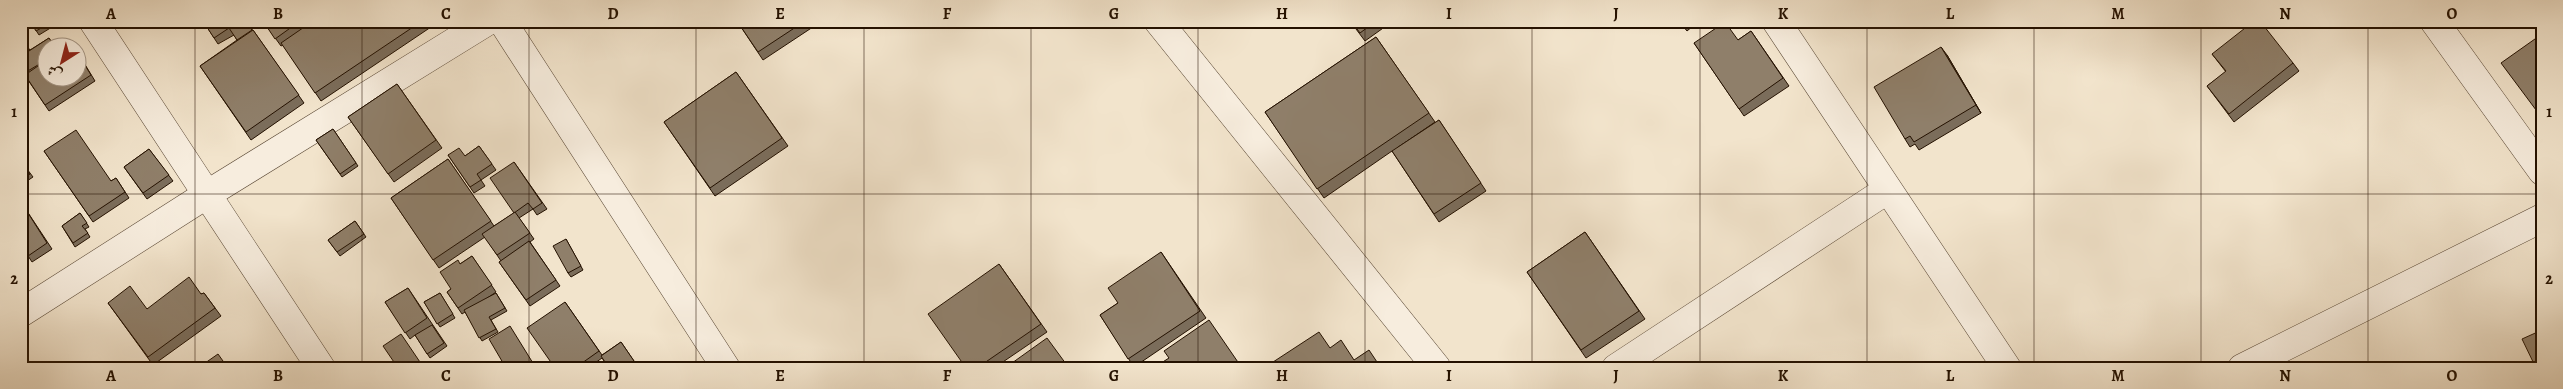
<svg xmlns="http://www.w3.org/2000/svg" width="2563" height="389" font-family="Alegreya,Amiri,serif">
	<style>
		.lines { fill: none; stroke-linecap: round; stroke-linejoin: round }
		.minor-casing { stroke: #584633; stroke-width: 29 }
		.minor { stroke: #f7edde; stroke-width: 28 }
		.wall { fill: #7b6d5b; stroke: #241100 }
		.shaded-wall { fill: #64594a; stroke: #241100 }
		.building { fill: #8f7f6a; stroke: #241100 }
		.grid { fill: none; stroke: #241100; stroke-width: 1; stroke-opacity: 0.55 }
		.neatline { fill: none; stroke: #241100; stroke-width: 2 }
		.grid-label { font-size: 16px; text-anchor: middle; font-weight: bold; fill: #241100 }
	</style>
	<rect width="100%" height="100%" fill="#f2e4cc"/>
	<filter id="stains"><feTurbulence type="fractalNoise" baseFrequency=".004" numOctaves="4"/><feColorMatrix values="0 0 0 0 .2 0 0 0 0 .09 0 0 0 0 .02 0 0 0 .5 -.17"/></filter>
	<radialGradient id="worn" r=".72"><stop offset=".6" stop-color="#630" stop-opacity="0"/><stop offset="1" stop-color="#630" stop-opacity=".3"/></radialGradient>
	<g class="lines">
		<defs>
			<g id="minor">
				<path d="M93 21 321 368"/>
				<path d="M502 21 726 368"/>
				<path d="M1158 21 1437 368"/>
				<path d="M1776 21 2007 368"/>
				<path d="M2434 21 2542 171"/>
				<path d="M21 313 206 195 488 21"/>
				<path d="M1616 368 1887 190"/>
				<path d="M2242 368 2542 218"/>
			</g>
		</defs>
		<use href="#minor" class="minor-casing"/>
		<use href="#minor" class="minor"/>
	</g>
	<g class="wall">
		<path d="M21 21H29L31 24 21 31Z"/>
		<path d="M30 21H56L57 24 39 35Z"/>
		<path d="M203 21 253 30 304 103 251 140 200 66 237 40 234 35 218 44Z"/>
		<path d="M263 21H428L431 27 321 101 283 45 281 46Z"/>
		<path d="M737 21H822L763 60Z"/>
		<path d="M1350 21H1393L1365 41Z"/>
		<path d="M1679 21H1699L1687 31Z"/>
		<path d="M1825 21H1838L1828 26Z"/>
		<path d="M1965 21H1974L1967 24Z"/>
		<path d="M1751 31 1789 86 1744 116 1694 43 1738 40Z"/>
		<path d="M1376 37 1435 122 1397 148 1439 120 1486 191 1439 222 1392 151 1324 198 1265 112Z"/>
		<path d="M49 38 55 48H48V78L78 53 95 81 49 111 28 80 21 84V49L26 45 30 50Z"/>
		<path d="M2212 54 2293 63 2299 71 2234 122 2207 86 2226 72Z"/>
		<path d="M1947 55 1981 113 1919 150 1915 144 1910 147 1905 139Z"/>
		<path d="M736 72 788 146 715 196 664 122Z"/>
		<path d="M397 84 442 148 394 182 348 117Z"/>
		<path d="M333 129 358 166 342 177 316 140Z"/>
		<path d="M479 146 496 170 481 180 485 186 474 193 448 155 465 156Z"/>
		<path d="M149 149 173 181 147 199 124 167Z"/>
		<path d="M44 151 111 181 116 178 129 198 93 222Z"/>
		<path d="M448 159 494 226 514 213V162L547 209 537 215 533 209 519 218 534 239 530 242 560 286 530 306 499 262 501 261 485 237 439 268 391 198Z"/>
		<path d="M21 161 33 177 21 185Z"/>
		<path d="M21 202 52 249 32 262 21 245Z"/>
		<path d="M80 213 89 227 85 229 90 237 75 247 62 226Z"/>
		<path d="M355 221 366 237 340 256 328 240Z"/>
		<path d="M1585 232 1645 319 1586 358 1527 272Z"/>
		<path d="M566 239 583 270 571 277 568 273Z"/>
		<path d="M1161 252 1206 318 1134 367 1100 315 1118 303Z"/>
		<path d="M472 256 496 292 486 299 496 293 507 311 491 320 498 332 482 341 465 312 462 314 447 292 451 289 460 264Z"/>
		<path d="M999 264 1047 332 994 368H966Z"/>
		<path d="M408 288 447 346 430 358 415 335 410 339 385 302Z"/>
		<path d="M204 293 221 316 153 365 108 303 147 309 201 294Z"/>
		<path d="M440 293 455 318 440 327 424 302Z"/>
		<path d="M565 302 602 355 621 342 636 364 631 368H609L602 358 588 368H555Z"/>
	</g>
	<path class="shaded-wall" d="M1941 47 1947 55 1981 113 1976 105Z"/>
	<g class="building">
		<path d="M30 21H54L36 31Z"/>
		<path d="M203 21H246L252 30 237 40 229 28 214 38Z"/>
		<path d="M263 21H300L275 39Z"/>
		<path d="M313 21H422L315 93 281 43Z"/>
		<path d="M737 21H805L758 52Z"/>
		<path d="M1351 21H1376L1360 33Z"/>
		<path d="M1679 21H1692L1685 28Z"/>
		<path d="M2254 21H2260L2293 63 2229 114 2207 86 2226 71 2212 54Z"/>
		<path d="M1725 22 1738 40 1751 31 1783 78 1739 109 1694 43Z"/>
		<path d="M253 30 299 95 246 132 200 66Z"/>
		<path d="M2542 34V118L2501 63Z"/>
		<path d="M1376 37 1429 113 1317 189 1265 112Z"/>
		<path d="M49 38 55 48H48V59L21 75V49L26 45 29 51Z"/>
		<path d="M71 44 73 48H66Z"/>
		<path d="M1941 47 1976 105 1914 142 1910 136 1905 139 1874 87Z"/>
		<path d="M78 54 91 75 45 105 25 75 48 59V78H78Z"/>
		<path d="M736 72 782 138 710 188 664 122Z"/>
		<path d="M397 84 436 140 388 174 348 117Z"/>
		<path d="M1439 120 1481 183 1434 214 1392 151Z"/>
		<path d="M333 129 356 163 340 174 316 140Z"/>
		<path d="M76 130 111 181 116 178 125 192 89 216 44 151Z"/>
		<path d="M479 146 492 164 477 174 481 180 470 187 448 155 459 148 465 156Z"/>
		<path d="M149 149 169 175 143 193 124 167Z"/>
		<path d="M448 159 491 221 433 260 391 198Z"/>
		<path d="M21 161 30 174 21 180Z"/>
		<path d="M514 162 542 203 533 209 528 203 514 213 490 178Z"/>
		<path d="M21 202 47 243 28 256 21 245Z"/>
		<path d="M515 212 530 233 497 255 482 234Z"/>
		<path d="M80 213 87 223 82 226 88 233 73 243 62 226Z"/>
		<path d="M355 221 364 234 337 252 328 240Z"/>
		<path d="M1585 232 1639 311 1581 350 1527 272Z"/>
		<path d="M566 239 581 266 568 273 553 246Z"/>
		<path d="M529 241 556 280 526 300 499 262Z"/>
		<path d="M1161 252 1200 311 1128 359 1100 315 1118 303 1108 288Z"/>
		<path d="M472 256 492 285 458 308 447 292 451 289 440 272 458 260 460 264Z"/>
		<path d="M999 264 1041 324 977 368H966L928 314Z"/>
		<path d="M189 277 201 294 204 293 215 308 148 357 108 303 130 286 147 309Z"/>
		<path d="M408 288 427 318 405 333 385 302Z"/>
		<path d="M440 293 453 314 437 324 424 302Z"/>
		<path d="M496 293 505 308 489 317 496 329 479 338 464 310Z"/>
		<path d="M565 302 599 351 575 368H555L527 328Z"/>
		<path d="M1209 320 1242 368H1159L1158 365 1169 358 1164 351Z"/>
		<path d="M432 325 444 343 427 354 415 335Z"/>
		<path d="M510 326 536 368H506L489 339Z"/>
		<path d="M2542 330V368H2536L2522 339Z"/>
		<path d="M1319 332 1330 348 1341 340 1354 360 1369 350 1381 368H1272L1270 364Z"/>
		<path d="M401 334 424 368H398L383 346Z"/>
		<path d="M1047 338 1069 368H1005Z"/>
		<path d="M621 342 634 361 624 368H609L601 356Z"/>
		<path d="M218 354 228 368H198Z"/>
	</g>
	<path class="grid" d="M195 21V368M362 21V368M529 21V368M696 21V368M864 21V368M1031 21V368M1198 21V368M1365 21V368M1532 21V368M1700 21V368M1867 21V368M2034 21V368M2201 21V368M2368 21V368M21 194H2542"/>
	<rect width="2563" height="389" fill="none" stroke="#f2e4cc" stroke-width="55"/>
	<g transform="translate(62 62) rotate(216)"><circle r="24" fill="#f7edde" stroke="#a39585"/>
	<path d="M0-4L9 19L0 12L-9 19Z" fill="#8f2418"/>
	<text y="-8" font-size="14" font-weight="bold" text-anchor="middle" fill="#241100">ش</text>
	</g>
	<rect x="28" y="28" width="2508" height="334" class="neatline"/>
	<g class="grid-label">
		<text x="111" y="19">A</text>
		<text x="278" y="19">B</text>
		<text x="446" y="19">C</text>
		<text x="613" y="19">D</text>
		<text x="780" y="19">E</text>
		<text x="947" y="19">F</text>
		<text x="1114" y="19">G</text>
		<text x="1282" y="19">H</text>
		<text x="1449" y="19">I</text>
		<text x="1616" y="19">J</text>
		<text x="1783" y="19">K</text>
		<text x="1950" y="19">L</text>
		<text x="2118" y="19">M</text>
		<text x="2285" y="19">N</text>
		<text x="2452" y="19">O</text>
		<text x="14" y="117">1</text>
		<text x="2549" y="117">1</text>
		<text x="14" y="284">2</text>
		<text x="2549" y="284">2</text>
		<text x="111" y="381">A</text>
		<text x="278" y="381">B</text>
		<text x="446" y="381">C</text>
		<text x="613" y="381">D</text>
		<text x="780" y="381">E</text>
		<text x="947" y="381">F</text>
		<text x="1114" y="381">G</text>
		<text x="1282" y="381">H</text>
		<text x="1449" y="381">I</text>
		<text x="1616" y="381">J</text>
		<text x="1783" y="381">K</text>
		<text x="1950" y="381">L</text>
		<text x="2118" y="381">M</text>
		<text x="2285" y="381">N</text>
		<text x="2452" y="381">O</text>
	</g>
	<rect width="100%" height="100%" filter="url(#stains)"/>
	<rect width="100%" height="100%" fill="url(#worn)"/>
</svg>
